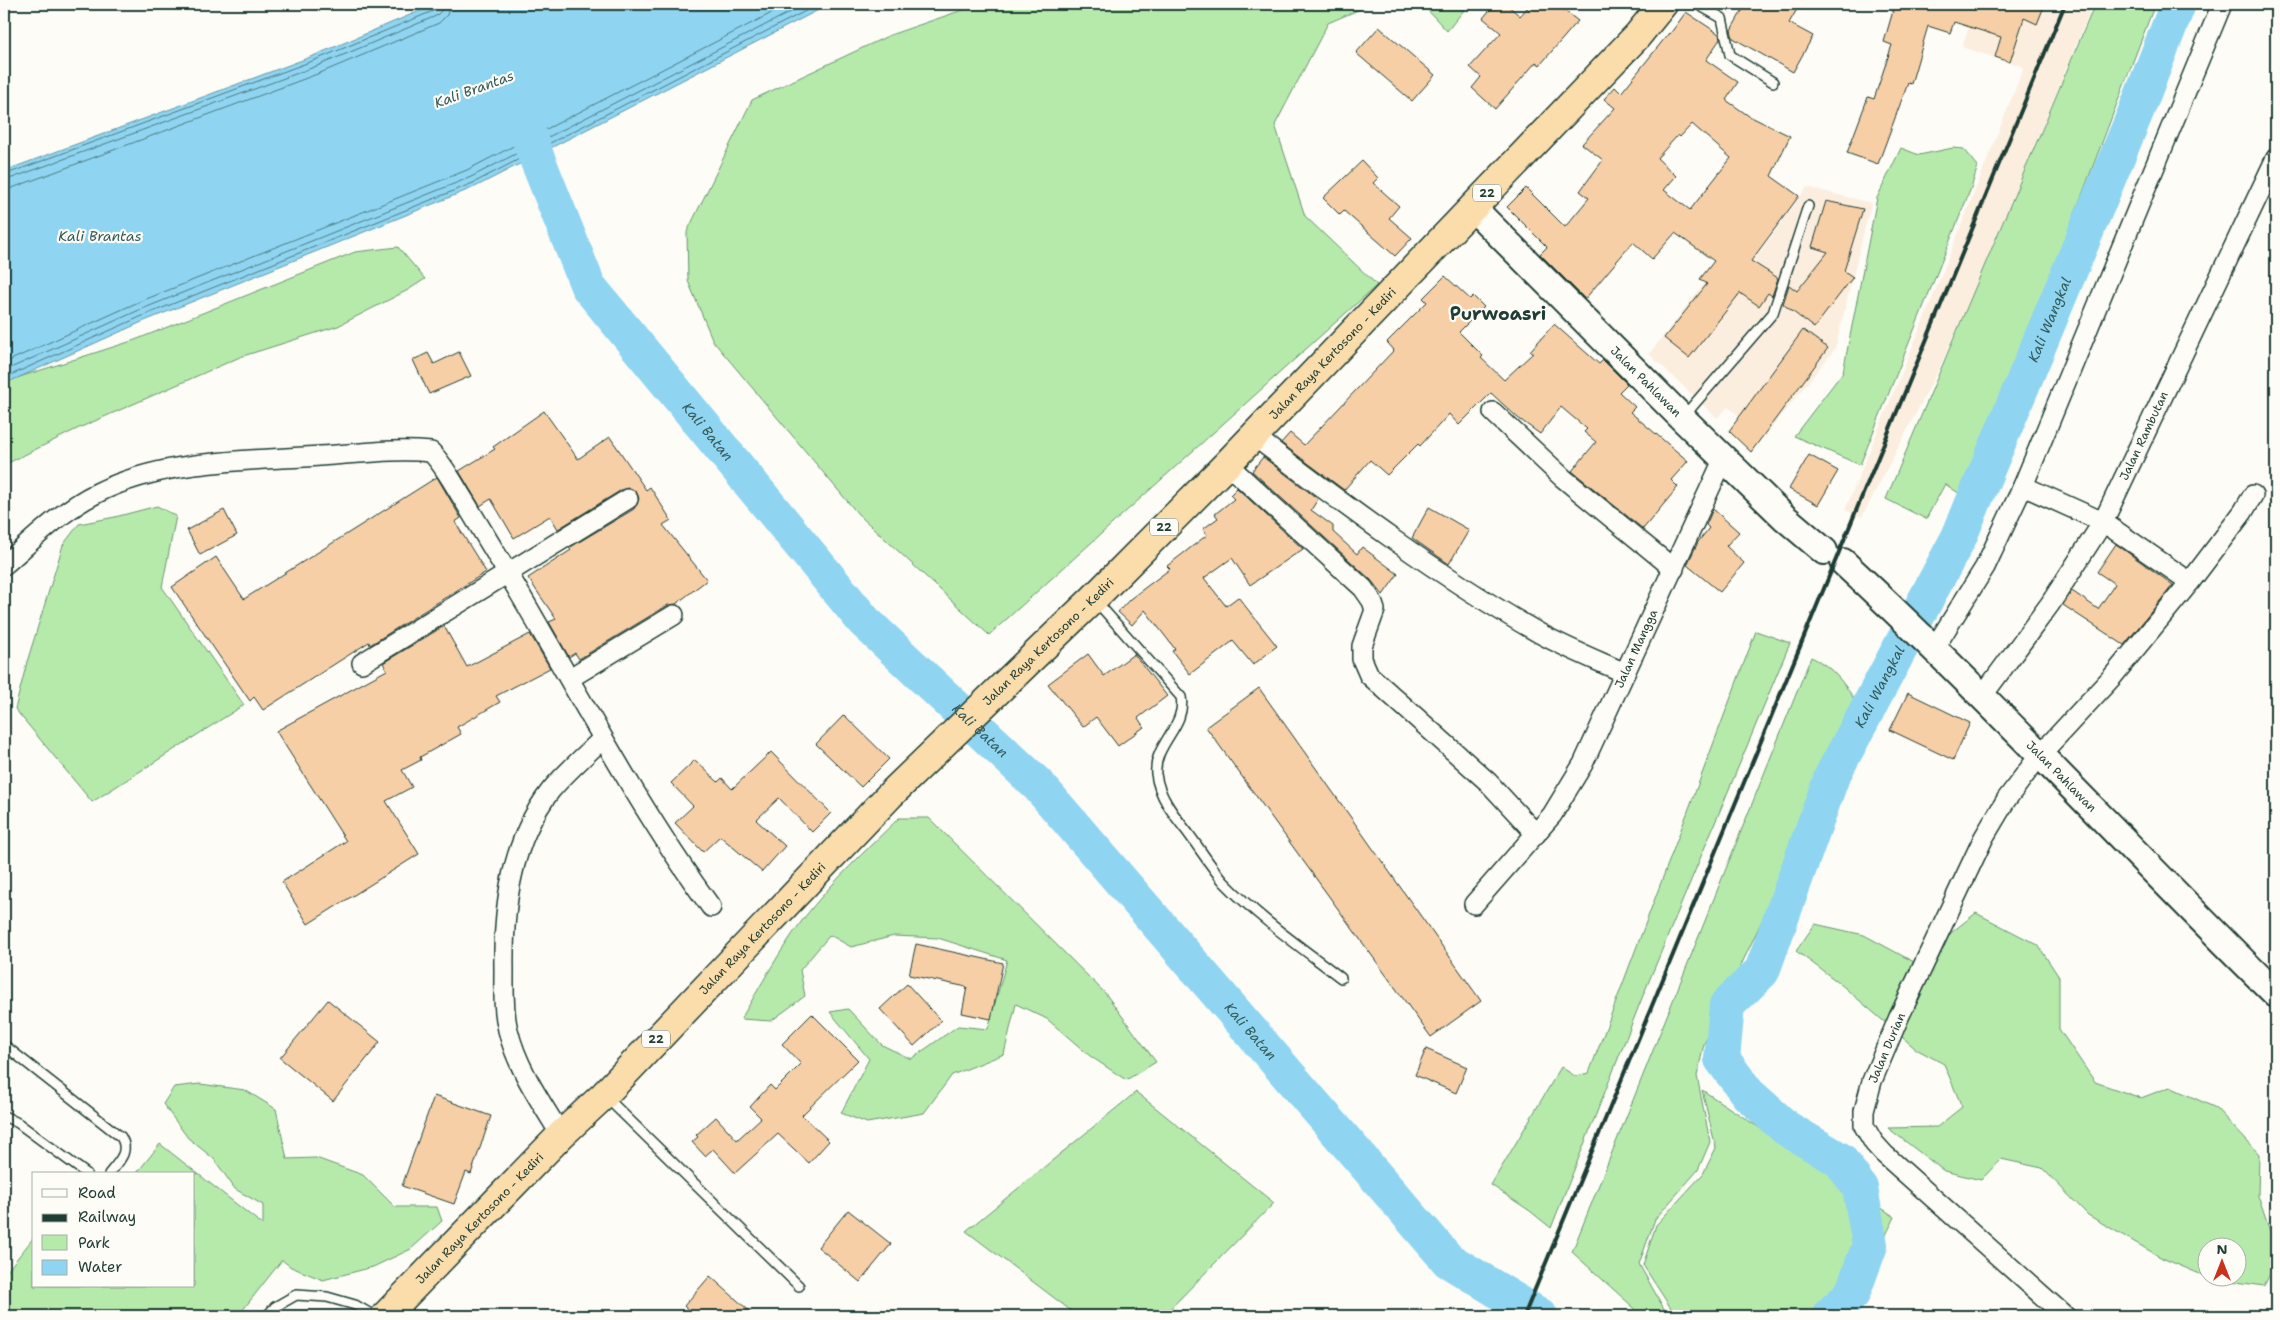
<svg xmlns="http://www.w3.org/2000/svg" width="2280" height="1320" font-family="'Shantell Sans',sans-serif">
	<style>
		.built { fill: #fbeedf }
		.green { fill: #b6eaab; stroke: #6a9470 }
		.water { fill: #8fd5f1; stroke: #6298a5 }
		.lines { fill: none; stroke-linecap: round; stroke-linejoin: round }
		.shore { stroke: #4c7a80; stroke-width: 1 }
		.river { stroke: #8fd5f1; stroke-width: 36 }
		.building { fill: #f7cfa6; stroke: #1f3d34; fill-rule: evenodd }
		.lane-casing { stroke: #1f3d34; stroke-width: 12 }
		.street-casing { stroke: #1f3d34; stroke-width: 22 }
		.secondary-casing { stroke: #1f3d34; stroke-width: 30 }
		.highway-casing { stroke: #1f3d34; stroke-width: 31 }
		.lane { stroke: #fdfcf7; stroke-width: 9 }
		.street { stroke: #fdfcf7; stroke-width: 19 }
		.secondary { stroke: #fdfcf7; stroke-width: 26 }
		.highway { stroke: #faddab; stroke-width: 28 }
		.rail { stroke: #1f3d34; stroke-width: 4 }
		.labels { text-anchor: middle; stroke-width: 4.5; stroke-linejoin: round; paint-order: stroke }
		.shield { fill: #fdfcf7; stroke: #62766e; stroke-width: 1 }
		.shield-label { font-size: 11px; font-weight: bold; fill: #1f3d34 }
		.street-label { font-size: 12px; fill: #1f3d34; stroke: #fdfcf7 }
		.water-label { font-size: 14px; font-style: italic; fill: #355b5a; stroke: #fdfcf7 }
		.district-label { font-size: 18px; font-weight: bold; fill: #1f3d34; stroke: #fdfcf7 }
	</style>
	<rect width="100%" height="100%" fill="#fdfcf7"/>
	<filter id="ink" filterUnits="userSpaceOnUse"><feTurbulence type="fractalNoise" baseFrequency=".02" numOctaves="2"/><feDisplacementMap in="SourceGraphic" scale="10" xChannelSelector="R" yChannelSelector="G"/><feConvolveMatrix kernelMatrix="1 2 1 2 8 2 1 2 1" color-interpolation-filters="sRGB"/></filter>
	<g filter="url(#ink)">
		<g class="built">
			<path d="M1977 4H2093L1982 273 1940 367 1862 517 1845 510 1924 319 2024 67 1962 47Z"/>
			<path d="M1807 187 1871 203 1835 349 1764 437 1728 407 1717 418 1649 354 1704 284 1725 300Z"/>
		</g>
		<g class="green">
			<path d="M980 4H1372L1328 23 1275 125 1305 216 1377 285 989 635 858 514 713 341 688 281 687 232 752 100 890 35Z"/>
			<path d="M1422 4H1469L1447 31Z"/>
			<path d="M2095 4H2155L1966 498 1945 484 1926 519 1886 499Z"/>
			<path d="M1901 148 1919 155 1953 148 1964 149 1978 166 1971 188 1860 465 1794 436 1843 372 1877 198Z"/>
			<path d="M398 247 425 279 408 290 338 326 240 357 79 428 4 465V382L135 340 355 252Z"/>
			<path d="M157 506 176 516 162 587 244 705 92 802 15 709 27 662 63 545 79 524 115 517Z"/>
			<path d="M1756 631 1790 643 1644 993 1551 1228 1530 1211 1491 1185 1561 1067 1575 1076 1589 1073Z"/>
			<path d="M1811 657C1834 667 1845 685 1858 705L1790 861 1704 1044 1697 1076 1710 1142 1698 1170 1655 1219 1639 1264 1668 1316H1643L1572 1252Z"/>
			<path d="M899 818H929L1105 993 1156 1062 1126 1080 1090 1056 1047 1019 1016 1004 1004 1054 952 1075 924 1113 867 1123 841 1113 869 1059 830 1012 848 1009 882 1045 911 1059 958 1026 988 1029 1007 960 938 938 894 936 851 947 830 935 800 970 805 996 771 1021 741 1019C761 985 780 950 804 918 832 882 866 850 899 818Z"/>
			<path d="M1976 913 2038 945 2059 977V1029L2095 1082 2141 1098 2170 1087 2216 1108 2259 1154 2258 1196 2276 1249V1262L2264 1286 2209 1278H2238V1248H2208L2207 1277 2162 1258 2088 1215 2042 1168 2001 1159 1981 1180 1944 1171 1888 1128 1937 1127 1962 1107 1944 1064 1916 1049 1838 982 1796 951 1815 924 1864 935 1914 962Z"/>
			<path d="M200 1084 245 1090 276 1109 287 1159 316 1158 363 1175 395 1207H437L442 1221 411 1249 373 1267 323 1280 291 1267 282 1260 238 1316H4V1275L34 1237V1286H194V1174H136L160 1144 263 1225V1205L235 1189 214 1159 188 1138 163 1104 174 1087Z"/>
			<path d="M1702 1090 1895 1217 1845 1316H1676L1643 1265 1656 1225 1703 1174 1716 1148Z"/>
			<path d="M1136 1092 1274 1203 1163 1316H1078L966 1231Z"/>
		</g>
		<path class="water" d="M436 4H830L475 187 142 322 4 384V171L313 56Z"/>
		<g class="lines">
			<g class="shore">
				<path d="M4 175 315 60 433 11 436 4"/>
				<path d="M4 181 317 66 436 16 441 11 443 4"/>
				<path d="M4 189 12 188 320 73 439 23 447 15 450 4"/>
				<path d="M4 363 134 304 467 170 789 4"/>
				<path d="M4 371 137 311 471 177 806 4"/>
				<path d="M4 378 140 317 473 183 819 4"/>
			</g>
			<g class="river">
				<path id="s1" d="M521 108 532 146 588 286 864 621 1039 786 1448 1260 1540 1316"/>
				<path id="s2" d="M1829 1316 1852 1294 1870 1245 1860 1188 1840 1160 1786 1128 1748 1094 1722 1059 1727 1005 1762 971 1832 776 1959 537 2137 109 2178 4"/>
			</g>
		</g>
		<g class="building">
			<path d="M1495 4H1506L1520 16 1527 8 1529 10 1534 4H1556L1578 21 1540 65 1536 62 1495 109 1472 88 1481 77 1470 67 1501 33 1483 18Z"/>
			<path d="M1746 4H1800L1789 23 1813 36 1793 72 1733 38 1731 30Z"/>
			<path d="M1895 4H2045L2037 24 2024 18 2010 62 1995 57 2001 37 1954 22 1950 33 1928 26 1911 84 1908 83 1878 164 1847 153 1868 97 1874 99 1892 45 1884 42Z"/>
			<path d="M1686 12 1719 34 1720 39 1706 60 1738 82 1726 100 1749 116 1790 136 1771 176 1799 196 1751 261 1778 278 1772 296 1768 293 1759 306 1740 293 1689 358 1664 338 1707 284 1700 279 1714 261 1675 233 1652 259 1633 242 1585 299 1540 254 1547 247 1507 207 1526 188 1565 227 1589 198 1580 191 1603 160 1582 144 1615 108 1604 99 1615 87 1621 93 1669 33 1670 34ZM1692 124 1731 158 1690 210 1664 190 1676 176 1657 158 1678 135 1680 137Z"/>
			<path d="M1379 27 1435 75 1412 101 1356 53Z"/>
			<path d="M1362 161 1378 178 1373 183 1399 206 1389 218 1412 238 1395 256 1344 211 1340 215 1323 198Z"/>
			<path d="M1826 201 1863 209 1844 271 1853 277 1814 328 1783 304 1789 285 1797 291 1828 252 1812 247Z"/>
			<path d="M1445 276 1470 299 1473 296 1484 307 1459 332 1483 356 1481 358 1504 380 1533 353 1530 351 1554 324 1599 364 1603 360 1627 384 1619 392 1635 407 1630 412 1688 461 1671 480 1678 487 1643 529 1572 471 1596 442 1584 432 1587 429 1561 407 1540 434 1518 418 1491 393 1459 425 1449 414 1420 446 1418 444 1387 475 1370 460 1344 490 1281 443 1290 433 1304 445 1394 350 1387 342 1427 302 1423 298Z"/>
			<path d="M1803 330 1828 348 1751 452 1729 431Z"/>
			<path d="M459 352 471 376 429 394 413 360 428 353 434 364Z"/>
			<path d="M544 411 578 459 610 437 646 490 650 487 671 520 663 525 707 580 676 604 668 605 579 659 575 653 569 657 549 622 556 619 528 578 571 550 569 548 634 509 639 499 637 493 628 488 623 489 558 529 550 516 514 538 491 499 480 506 459 471 495 449 493 447Z"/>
			<path d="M1809 455 1838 471 1818 505 1789 489Z"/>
			<path d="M1263 457 1318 499 1311 510 1333 526V532L1357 554 1362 547 1398 574 1383 595 1371 580 1252 471Z"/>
			<path d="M437 477 461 518 455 522 486 572 370 645 369 642 263 710 254 697 250 701 172 587 216 557 244 599Z"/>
			<path d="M1237 488 1303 549 1250 585 1232 558 1204 578 1226 606 1238 597 1277 646 1253 665 1233 641 1190 674 1172 651 1175 649 1145 610 1132 625 1118 612 1130 599 1170 569 1167 566 1207 535 1203 529 1218 518 1215 514 1234 499 1230 495Z"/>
			<path d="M1429 507 1469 530 1449 564 1412 538Z"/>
			<path d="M1713 509 1739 532 1726 546 1744 563 1720 592 1687 565 1698 542 1709 528 1706 525Z"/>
			<path d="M224 510 237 535 200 555 187 530Z"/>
			<path d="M2116 544 2173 585 2124 645 2063 605 2072 591 2098 609 2115 584 2097 572Z"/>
			<path d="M444 626 467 667 530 634 550 668 496 696 500 702 457 727 461 734 420 757 421 760 402 770 412 787 386 801 419 854 308 924 282 882 346 841 276 731 387 670 383 663Z"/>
			<path d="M1088 654 1104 676 1134 654 1167 696 1138 718 1144 727 1118 746 1096 717 1083 727 1048 684Z"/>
			<path d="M1259 688 1481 1001 1431 1037 1206 727Z"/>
			<path d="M1908 693 1970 723 1953 760 1890 730Z"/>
			<path d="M844 715 889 759 861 787 816 744Z"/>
			<path d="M771 752 831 813 812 832 779 798 756 820 785 846 762 872 720 836 703 852 675 823 693 806 671 783 695 760 718 782 722 778 732 789Z"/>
			<path d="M916 944 1003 963 991 1019 962 1013 967 987 909 975Z"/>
			<path d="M907 984 941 1021 914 1046 880 1009Z"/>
			<path d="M328 1000 380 1042 333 1101 280 1058Z"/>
			<path d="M812 1014 858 1060 802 1115 829 1141 809 1163 778 1134 735 1173 713 1149 705 1156 692 1142 698 1137 696 1135 716 1117 737 1140 761 1118 750 1107 770 1085 775 1090 801 1064 782 1044Z"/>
			<path d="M1426 1049 1467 1067 1456 1093 1415 1075Z"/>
			<path d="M434 1096 491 1116 471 1174 466 1172 454 1204 402 1186Z"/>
			<path d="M848 1210 891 1244 860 1282 818 1247Z"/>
			<path d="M710 1276 755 1316H696L684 1306Z"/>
		</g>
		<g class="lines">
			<defs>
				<g id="lane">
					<path d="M1697 4 1722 18 1730 55 1773 82"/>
					<path d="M1684 416 1773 313 1808 206"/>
					<path d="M1095 600 1181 697C1187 726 1153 744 1156 774 1159 797 1174 815 1188 833 1200 849 1211 867 1224 882 1259 918 1302 948 1341 978"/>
					<path d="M4 1045 121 1137C130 1152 119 1161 109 1174"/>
					<path d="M606 1097 799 1286"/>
					<path d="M4 1116 18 1123 87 1174"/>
					<path d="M267 1316 275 1307 296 1295 327 1297 355 1305 374 1316"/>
				</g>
				<g id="street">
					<path d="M1493 412 1563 478 1674 569"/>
					<path d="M1254 436C1345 506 1439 576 1539 633 1566 648 1596 660 1625 673"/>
					<path d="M1227 464 1363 588 1372 601 1375 610 1362 646V659L1369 675 1488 782 1536 834"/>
					<path d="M2023 486 2103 522 2190 582 2113 676 2039 756 2006 800 1984 837 1899 1017 1872 1081 1864 1111V1126L1874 1143 1884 1154 2065 1316"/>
					<path d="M4 565C33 540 62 510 97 493 165 459 246 461 320 456 357 454 394 448 431 452 445 466 454 485 465 502 480 527 495 552 510 577 576 688 635 803 711 907"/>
					<path d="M2190 582 2243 512 2253 495"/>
					<path d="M1935 647 1985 567 2023 486 2222 4"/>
					<path d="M362 663 628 499"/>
					<path d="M570 678 674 615"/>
					<path id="s3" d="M1983 695 2050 604 2103 522 2276 158"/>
					<path id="s4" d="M1474 904 1552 815 1583 764 1724 458"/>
					<path d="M561 1135C541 1102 517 1068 508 1030 503 1011 504 990 504 970 503 907 511 841 551 790 566 772 586 755 602 739"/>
				</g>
				<g id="secondary">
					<path id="s5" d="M1473 208 1682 418 1784 517 1824 551"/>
					<path id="s6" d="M1843 562C1993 701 2131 851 2276 994"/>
				</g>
				<g id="highway">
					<path id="s7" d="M385 1316 561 1135 604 1095 890 795 1093 599 1227 464 1638 35 1663 4"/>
				</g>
			</defs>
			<use href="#lane" class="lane-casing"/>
			<use href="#street" class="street-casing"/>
			<use href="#secondary" class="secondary-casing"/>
			<use href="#highway" class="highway-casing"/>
			<use href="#lane" class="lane"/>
			<use href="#street" class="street"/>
			<use href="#secondary" class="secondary"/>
			<use href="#highway" class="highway"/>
			<path class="rail" d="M1524 1316 2065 4"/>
		</g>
	</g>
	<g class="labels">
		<g class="shield">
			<rect x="1473" y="184.5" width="28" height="17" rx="4"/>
			<rect x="1150" y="518.5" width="28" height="17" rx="4"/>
			<rect x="642" y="1030.5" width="28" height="17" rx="4"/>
		</g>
		<g class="shield-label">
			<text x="1487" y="197">22</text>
			<text x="1164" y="531">22</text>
			<text x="656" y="1043">22</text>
		</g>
		<g class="street-label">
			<text dy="4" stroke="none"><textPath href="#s7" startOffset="1351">Jalan Raya Kertosono - Kediri</textPath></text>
			<text dy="4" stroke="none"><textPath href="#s5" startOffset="245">Jalan Pahlawan</textPath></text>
			<text dy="4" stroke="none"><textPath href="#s3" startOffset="306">Jalan Rambutan</textPath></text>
			<text dy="4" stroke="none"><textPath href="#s7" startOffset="946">Jalan Raya Kertosono - Kediri</textPath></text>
			<text dy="4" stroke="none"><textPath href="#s4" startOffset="305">Jalan Mangga</textPath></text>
			<text dy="4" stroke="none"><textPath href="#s6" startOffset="306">Jalan Pahlawan</textPath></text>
			<text dy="4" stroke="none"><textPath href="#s7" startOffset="541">Jalan Raya Kertosono - Kediri</textPath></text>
			<text transform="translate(1887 1048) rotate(-67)" y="4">Jalan Durian</text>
			<text dy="4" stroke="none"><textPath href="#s7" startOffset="136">Jalan Raya Kertosono - Kediri</textPath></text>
		</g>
		<g class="water-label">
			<text transform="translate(474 89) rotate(-20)" y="5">Kali Brantas</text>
			<text x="100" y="241">Kali Brantas</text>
			<text dy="5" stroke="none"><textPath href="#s2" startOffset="1150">Kali Wangkal</textPath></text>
			<text dy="5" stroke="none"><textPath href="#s1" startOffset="379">Kali Batan</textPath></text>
			<text dy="5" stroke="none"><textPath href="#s2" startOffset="745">Kali Wangkal</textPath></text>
			<text dy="5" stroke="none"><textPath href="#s1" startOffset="784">Kali Batan</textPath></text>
			<text dy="5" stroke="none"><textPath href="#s1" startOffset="1189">Kali Batan</textPath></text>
		</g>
		<g class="district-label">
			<text x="1498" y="320">Purwoasri</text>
		</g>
	</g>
	<rect width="2280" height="1320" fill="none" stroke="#fdfcf7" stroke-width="20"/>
	<rect x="10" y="10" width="2260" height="1300" fill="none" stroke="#1f3d34" stroke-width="2" filter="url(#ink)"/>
	<rect x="32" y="1172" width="162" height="115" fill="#fdfcf7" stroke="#a4b0a9"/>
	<rect x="42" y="1189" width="25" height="8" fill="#fdfcf7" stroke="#a4b0a9"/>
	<text x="78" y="1198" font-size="15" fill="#1f3d34">Road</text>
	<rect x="42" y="1214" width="25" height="8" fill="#1f3d34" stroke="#a4b0a9"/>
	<text x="78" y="1222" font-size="15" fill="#1f3d34">Railway</text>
	<rect x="42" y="1235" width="25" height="15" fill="#b6eaab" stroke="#a4b0a9"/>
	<text x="78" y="1248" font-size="15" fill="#1f3d34">Park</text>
	<rect x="42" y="1260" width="25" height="15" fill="#8fd5f1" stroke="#a4b0a9"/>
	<text x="78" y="1272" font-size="15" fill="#1f3d34">Water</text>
	<g transform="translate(2222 1262)"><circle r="24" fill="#fdfcf7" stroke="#a4b0a9"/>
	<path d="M0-4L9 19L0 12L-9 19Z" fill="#c8321e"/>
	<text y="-8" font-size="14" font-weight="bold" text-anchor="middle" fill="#1f3d34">N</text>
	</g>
</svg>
